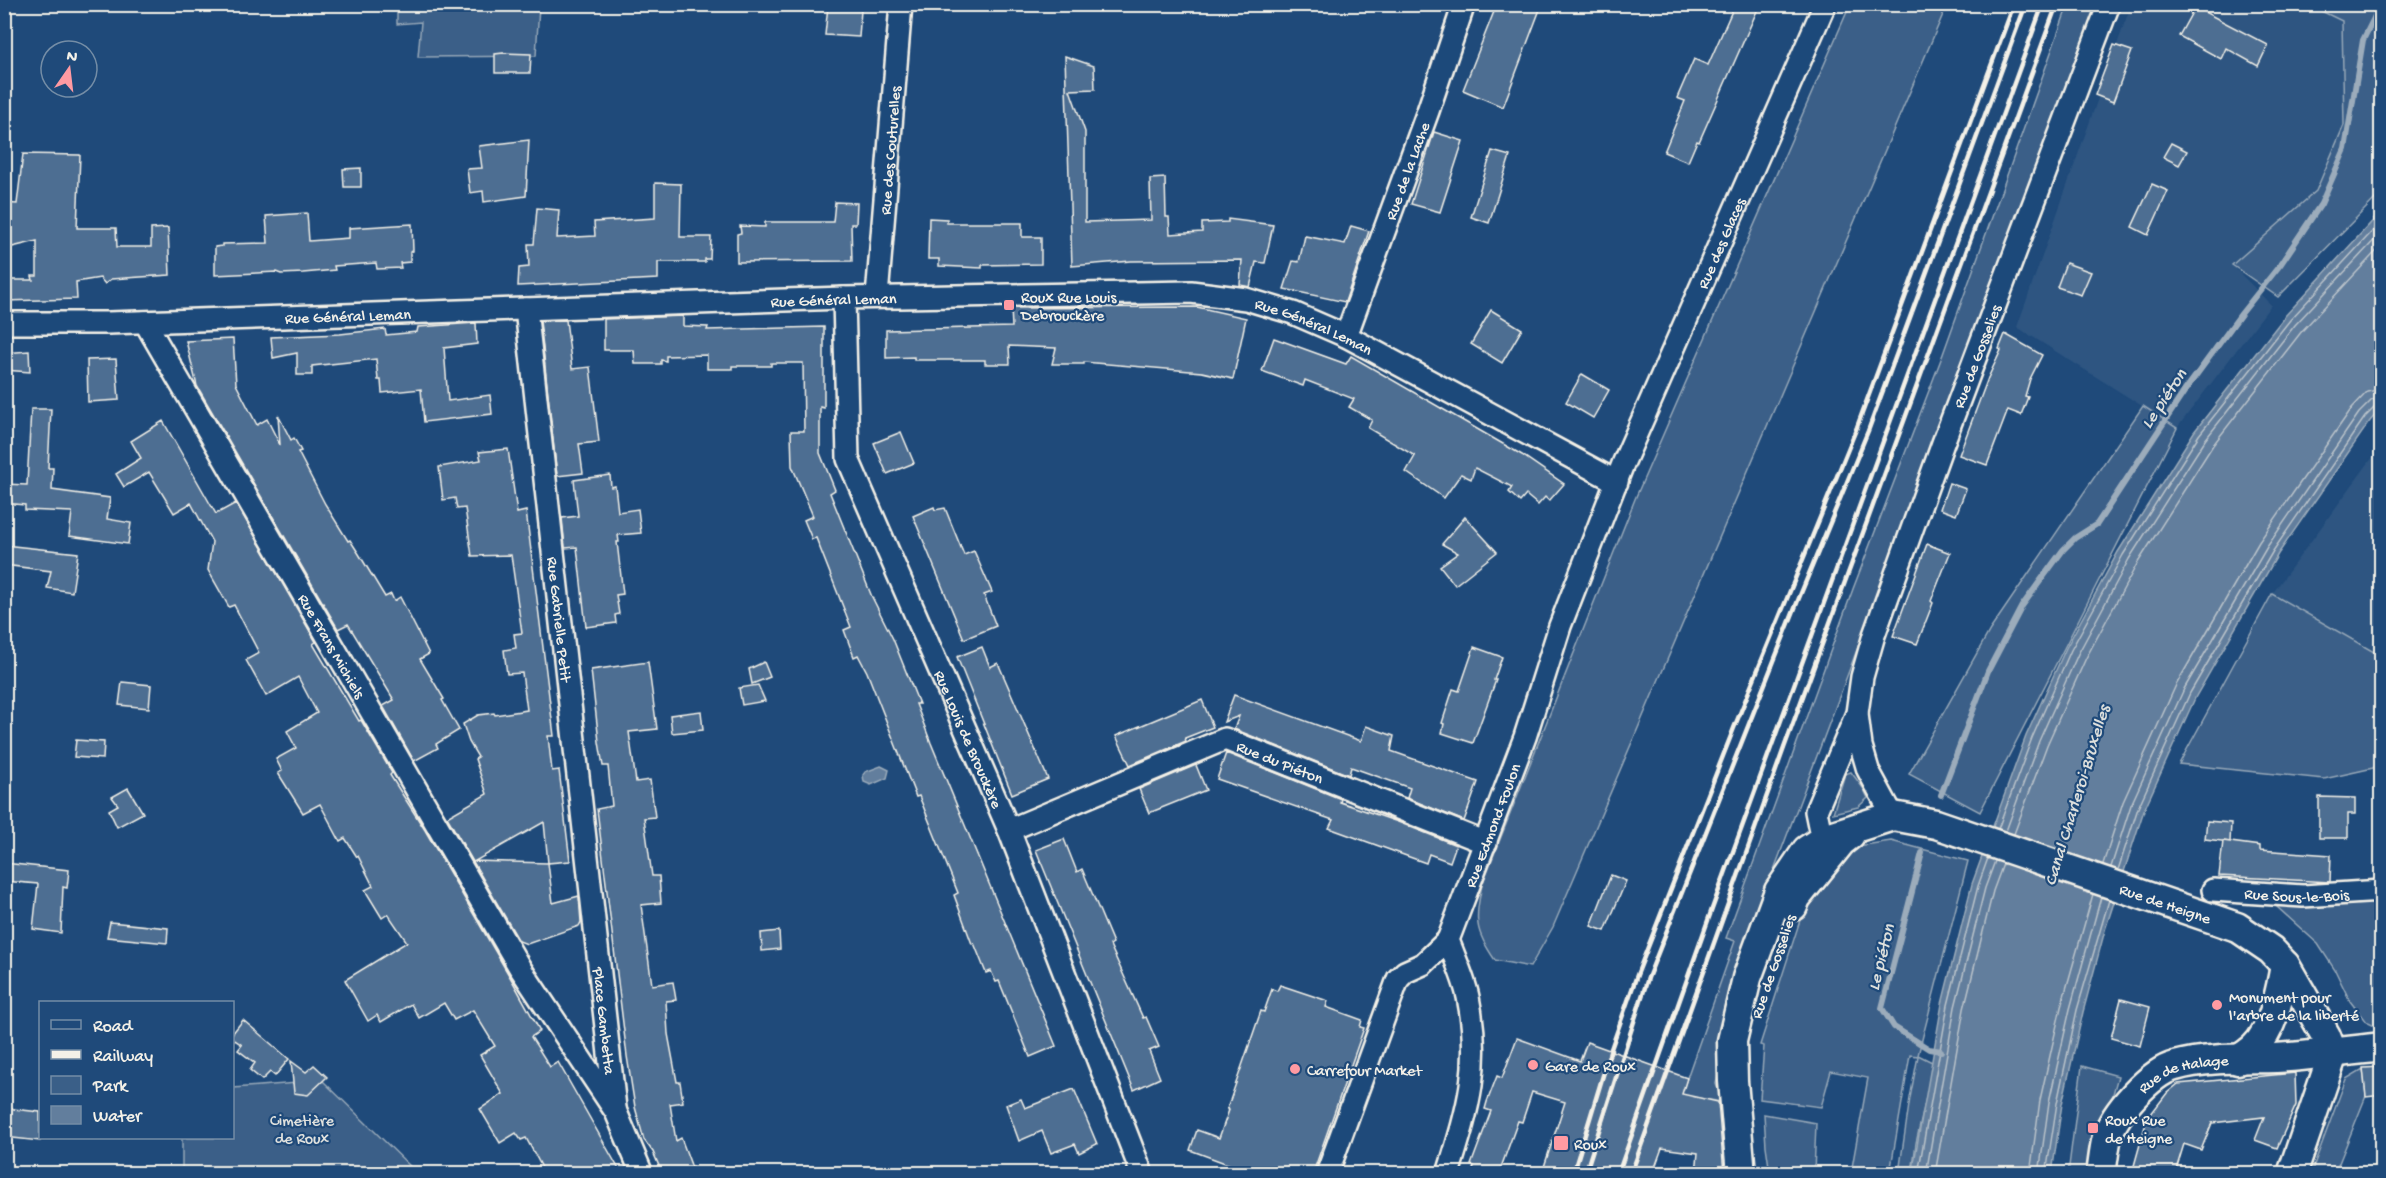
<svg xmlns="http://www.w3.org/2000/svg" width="2386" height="1178" font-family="'Gochi Hand',sans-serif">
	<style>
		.built { fill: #2d5581 }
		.green { fill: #3a5f88; stroke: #97a8b8; stroke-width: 1.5 }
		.water { fill: #627e9d; stroke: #9cacbb; stroke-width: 1.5 }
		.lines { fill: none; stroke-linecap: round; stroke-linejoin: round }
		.shore { stroke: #bac3ca; stroke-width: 1.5 }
		.stream { stroke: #9cacbb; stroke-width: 6 }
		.building { fill: #4d6e92; stroke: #f4f1e8; stroke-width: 1.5; fill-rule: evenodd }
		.street-casing { stroke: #f4f1e8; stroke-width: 26 }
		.secondary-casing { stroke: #f4f1e8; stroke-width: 33 }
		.street { stroke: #1f4a7a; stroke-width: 21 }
		.secondary { stroke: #1f4a7a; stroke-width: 28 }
		.rail { stroke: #f4f1e8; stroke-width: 4.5 }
		.poi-dot { fill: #ff9aa2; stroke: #1f4a7a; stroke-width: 2 }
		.labels { text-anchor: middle; stroke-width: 4.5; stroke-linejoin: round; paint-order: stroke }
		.street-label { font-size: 16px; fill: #f4f1e8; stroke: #1f4a7a }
		.poi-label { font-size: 16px; fill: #f4f1e8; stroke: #1f4a7a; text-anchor: start }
		.park-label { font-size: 16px; fill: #e1e2de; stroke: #1f4a7a }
		.water-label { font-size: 18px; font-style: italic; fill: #dee0dd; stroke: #1f4a7a }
	</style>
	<rect width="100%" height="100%" fill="#1f4a7a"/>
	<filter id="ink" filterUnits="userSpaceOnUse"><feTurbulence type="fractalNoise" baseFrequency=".0167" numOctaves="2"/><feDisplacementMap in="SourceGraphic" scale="12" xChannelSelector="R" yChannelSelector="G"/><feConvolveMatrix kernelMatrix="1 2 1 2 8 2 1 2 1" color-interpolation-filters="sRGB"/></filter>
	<g filter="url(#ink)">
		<g class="built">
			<path d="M2131 5H2309L2342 21 2344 125 2316 191 2232 265 2271 305 2177 428 2017 327Z"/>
			<path d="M2381 446V656L2272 594Z"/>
		</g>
		<g class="green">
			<path d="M397 5H539L536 56 418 57 421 22 397 24Z"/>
			<path d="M1850 5H1947L1553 927 1530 967 1495 960C1474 930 1475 920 1482 885L1635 499Z"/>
			<path d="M2068 5H2100L1743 952 1716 1084 1722 1102 1681 1095 1735 941 1726 938 1853 589 1943 354Z"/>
			<path d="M2309 5H2381V193L2278 297 2232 265 2316 191 2344 125 2342 21Z"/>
			<path d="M2143 406 2177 428 1980 812 1909 774 1990 630Z"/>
			<path d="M2272 594 2381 656V761L2373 768 2324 779 2179 764Z"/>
			<path d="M1851 772 1863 788 1868 798 1858 807 1833 813 1845 774Z"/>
			<path d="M1891 841 1968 861 1918 1055 1934 1063 1916 1143 1912 1173H1899L1910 1098 1918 1056 1910 1055 1890 1173H1851L1868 1078 1831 1071 1821 1107 1760 1099 1764 1046 1760 1045 1801 917 1858 846Z"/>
			<path d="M2381 898V1029L2366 1022 2350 1001 2335 970 2318 944 2276 906Z"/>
			<path d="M2082 1066 2118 1076 2091 1173 2068 1174Z"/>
			<path d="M2363 1069 2366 1096 2335 1173H2311L2346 1079Z"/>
			<path d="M323 1081 417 1173 182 1174V1138H232L233 1088Z"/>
			<path d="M1764 1114 1816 1123 1814 1173H1770L1766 1146Z"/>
		</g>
		<g class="water">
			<path d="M2381 212V409L2370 421 2278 554 2196 696 2144 810 2105 930 2083 1012 2062 1104 2052 1173 1912 1174 1942 1004 1972 884 2026 736 2066 648 2118 552 2194 432 2285 316Z"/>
			<path d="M881 766 889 770 887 778 871 785 864 782 863 775 865 772Z"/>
		</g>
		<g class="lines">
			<g class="shore">
				<path d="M1998 829 2032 738 2071 650 2123 555 2199 435 2290 320 2382 221"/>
				<path d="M2006 831 2039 741 2078 654 2129 559 2205 440 2295 325 2382 232"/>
				<path d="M2014 834 2047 745 2086 658 2137 564 2213 445 2302 331 2382 245"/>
				<path d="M2103 864 2123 802 2176 685 2259 542 2352 408 2367 392 2382 389"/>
				<path d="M2111 867 2131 805 2184 689 2267 547 2359 413 2372 400 2382 398"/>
				<path d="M2118 870 2138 808 2190 693 2273 551 2365 417 2375 407 2382 405"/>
				<path d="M1918 1174 1948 1005 1978 886 1988 858"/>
				<path d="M1926 1174 1955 1007 1985 888 1995 861"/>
				<path d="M1935 1174 1964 1009 1993 891 2003 864"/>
				<path d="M2030 1174 2040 1100 2061 1007 2093 894"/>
				<path d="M2039 1174 2049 1102 2070 1009 2101 897"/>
				<path d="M2046 1174 2057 1103 2077 1010 2109 900"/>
			</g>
			<g class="stream">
				<path d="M1941 795 1988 671 2022 606 2063 550 2075 538 2097 524 2186 389 2241 314 2280 265 2321 204 2345 149 2363 40 2381 4"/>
				<path d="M1922 853 1882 1008 1894 1027 1929 1049 1941 1051"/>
			</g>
		</g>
		<g class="building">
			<path d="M1497 4H1542L1503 107 1463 90Z"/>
			<path d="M1735 4H1760L1699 142 1697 141 1688 162 1664 152 1685 101 1677 98 1694 59 1708 65Z"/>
			<path d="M828 6 861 10 859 37 825 35Z"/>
			<path d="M2195 7 2268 45 2258 66 2226 48 2221 59 2179 36Z"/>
			<path d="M2114 45 2132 51 2113 102 2095 95Z"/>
			<path d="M503 53 531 54 530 73H495V54Z"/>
			<path d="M1065 56 1094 66 1095 89 1070 90 1085 132V222L1151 220 1150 179 1165 178 1166 217H1169L1170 234 1202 232V223L1228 222V219L1273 225 1265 263 1256 262 1250 287 1240 285 1242 260 1131 261 1072 266Z"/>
			<path d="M1434 132 1463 141 1440 212 1411 204Z"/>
			<path d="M529 140 526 196 484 202 483 191 470 193 467 169 482 168 479 146Z"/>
			<path d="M2171 143 2187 151 2179 165 2163 157Z"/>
			<path d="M1492 151 1510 156 1489 223 1471 217Z"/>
			<path d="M23 154 80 155 77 228H116L117 247H151V229L168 228 170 275 111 279 105 284 100 278 76 282 77 299 4 301V280H33L32 276H37V241L4 249V203L17 204Z"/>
			<path d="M361 168V187H344L343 169Z"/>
			<path d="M655 183 681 184 680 237H711L710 259H705V262H658V279L518 286 519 268 529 267 528 244H534L537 208 559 210 557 238 595 236 594 222 655 218Z"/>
			<path d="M2152 184 2168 191 2148 235 2132 227Z"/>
			<path d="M835 202 857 203 856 224H851L852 261 737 262V234L741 233 740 226 765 227V222H833Z"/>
			<path d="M307 213 309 241 349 238V228L412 224 413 251 410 252V262L400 263 401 268 377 269 376 263 334 266 335 270 303 273 281 274 276 272 215 275V247L222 246V244L268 243 266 216Z"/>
			<path d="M929 218 947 219V223H1022V237H1041V264L982 265V268L939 266V259H928Z"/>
			<path d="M1351 226 1369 231 1345 302 1284 289 1293 261 1299 262 1305 236 1345 244Z"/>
			<path d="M2066 263 2091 272 2081 295 2057 287Z"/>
			<path d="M1197 307 1246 318 1233 379 1202 372 1084 362V364H1052L1056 348 1009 346 1010 364H985V360H914V357L886 358V330L1012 327 1011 308Z"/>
			<path d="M1491 310 1522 329 1502 363 1471 344Z"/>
			<path d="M683 316V326L708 327 707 330 824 327V408L820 407V453L835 490 830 493 872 597 893 639 919 704H916L931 743 1056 1046 1030 1057 999 981 996 982 991 971 986 973 974 943 972 944 954 895 958 893 919 796 916 797 867 672 858 655 854 657 844 630 851 627 816 538 812 539 804 520 813 516 792 466 791 431H804L803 363H771V366H732V369H707V355L666 356V361L661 360V364H635L634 350H604V319Z"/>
			<path d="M566 320 572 369 590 367 599 442 579 444 583 473 557 476 540 321Z"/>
			<path d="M476 323 477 344 444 348 448 401 490 395 492 414 424 422 421 389 382 393 381 380H378L376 359 312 366V375H297V353L273 358 271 337 340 334 385 329 386 335 417 332 418 327Z"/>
			<path d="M2005 334 2042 355 2030 379 2025 396 2028 397 2021 415 2008 410 1987 465 1959 455 1988 378 2001 350 1999 349Z"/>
			<path d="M1274 338 1346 364 1351 356 1522 455 1564 484 1549 501 1545 497 1538 505 1526 495 1520 502 1509 492 1512 487 1475 468 1471 479 1461 474 1444 498 1406 472 1415 456 1368 428 1372 420 1349 407 1354 399 1305 380 1303 386 1262 371Z"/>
			<path d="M233 339 236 384 257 425 267 419 280 445 278 415 291 440 294 438 301 451 298 452 325 504 348 541 350 540 359 554 385 597 391 594 394 601 400 597 429 654 420 659 444 699 442 700 459 730 436 744 438 748 414 761 383 706 394 700 348 624 338 629 197 386 186 341Z"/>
			<path d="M29 351 30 372 4 370V353Z"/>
			<path d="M116 359 119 400 88 402 87 360Z"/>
			<path d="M1582 374 1609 390 1593 418 1566 402Z"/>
			<path d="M31 409H51L48 468H53L52 490 110 498 107 519 131 523 128 544 69 536 72 512 25 510V505L4 503V484L27 485Z"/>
			<path d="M163 421 216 514 236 503 316 642 313 644 359 721 361 720 392 773 390 775 425 830 513 982 540 1031 531 1037 550 1067 558 1062 621 1173H545L526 1138 521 1140 516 1133 500 1143 480 1109 503 1094 480 1055 495 1046 473 1010 454 1020 444 1003 419 1018 411 1004 381 1022 377 1015 368 1021 345 980 407 942 388 914 382 918 365 890 373 886 358 856 357 857 345 838 340 841 320 804 303 813 278 773 282 771 276 759 296 748 287 731 317 713 298 677 266 696 246 660 259 653 234 605 229 607 208 570 212 542 191 503 174 513 149 472 124 487 116 474 141 458 131 441Z"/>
			<path d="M901 432 914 463 887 474 874 443Z"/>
			<path d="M508 449 517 513 526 511 554 736H548L552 771 559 770 570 861 548 863 553 903 579 896 581 922 579 926 527 944 519 941 447 817 487 794 475 759 478 757 469 742 463 724 478 715 494 713 495 715 527 710 522 673 507 674 504 650 516 648 514 634 522 633 511 555 472 556 465 508 457 509 455 498 443 500 439 467 481 460 479 452ZM544 822 548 863 475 861Z"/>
			<path d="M610 475 611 487 615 486 618 512 638 509 641 533 618 535 619 542H617L623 594 616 595 619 614 615 615 616 623 586 627 577 547 565 548 562 518 578 516 574 480Z"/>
			<path d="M1949 483 1966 489 1956 515 1940 509Z"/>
			<path d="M934 507 935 510 945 508 964 555 974 551 992 592 984 595 996 626 964 639 913 516Z"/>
			<path d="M1465 517 1497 552 1455 585 1440 566 1458 553 1442 544Z"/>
			<path d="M1927 544 1950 553 1931 601 1933 603 1917 644 1893 636Z"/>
			<path d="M4 545 78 553 72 592 47 588 51 571 4 565Z"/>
			<path d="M982 647 990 667 998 663 1048 779 1012 794 957 657Z"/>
			<path d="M1474 647 1502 657 1494 680H1496L1473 743 1442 733 1444 724 1442 723 1453 689 1459 691Z"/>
			<path d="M648 662 657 729 629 732 636 782 650 780 655 817 644 818 652 876H659L661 903 641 905 652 985 673 982 676 1000 666 1001 668 1034 677 1082H680L683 1102 670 1104 676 1141 681 1138 694 1173H662L653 1152 644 1140 635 1107 627 1056 597 809 612 806 608 766H603L599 742 591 670Z"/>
			<path d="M764 662 770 677 752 684 749 669Z"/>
			<path d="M122 682 151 685 149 708 119 705Z"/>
			<path d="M758 685 765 701 742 705 739 688Z"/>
			<path d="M1234 695 1361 741 1366 726 1394 736 1391 751 1478 782 1464 821 1407 798 1410 788 1351 767 1349 775 1234 729 1239 716 1224 722Z"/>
			<path d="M1202 700 1213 727 1185 738 1186 741 1130 765 1116 736Z"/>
			<path d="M701 711 703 730 672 733 670 715Z"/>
			<path d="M76 740 104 742 103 759 74 757Z"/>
			<path d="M1226 753 1341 799 1340 802 1398 822 1456 845 1450 862 1429 854 1426 863 1329 828 1333 820 1217 779Z"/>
			<path d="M1196 765 1206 790 1149 813 1139 789Z"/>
			<path d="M128 788 143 813 117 827 109 810 118 805 112 797Z"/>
			<path d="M2319 797 2355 798V814H2348V838H2319Z"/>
			<path d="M2207 821 2231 823 2230 842 2205 839Z"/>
			<path d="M1064 839 1077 872 1082 869 1113 943 1110 945 1143 1018 1146 1017 1159 1047 1149 1051 1160 1078 1134 1090 1036 850Z"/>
			<path d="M2223 841 2260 846V850L2331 855 2330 882 2219 876Z"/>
			<path d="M4 863 69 870 67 888 63 887 61 933 33 929 38 884 4 881Z"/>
			<path d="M1611 875 1626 881 1605 931 1591 926Z"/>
			<path d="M110 922 168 928 167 943 107 937Z"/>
			<path d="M779 931 780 949 762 951 761 933Z"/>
			<path d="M1280 985 1328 1001 1326 1007 1362 1020 1360 1027 1364 1028 1313 1173H1252L1190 1150 1197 1130 1219 1138 1229 1110 1227 1109 1261 1011 1264 1012 1272 989 1277 991Z"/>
			<path d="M2121 999 2150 1007 2140 1046 2111 1038Z"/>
			<path d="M243 1020 289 1059 275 1076 270 1072 262 1080 250 1070 255 1063 238 1050 242 1045 232 1038V1034Z"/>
			<path d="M1517 1038 1580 1061 1587 1042 1687 1078 1682 1094 1718 1102 1724 1173H1696L1698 1153 1662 1148 1653 1173H1542L1565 1102 1532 1092 1522 1122 1518 1121 1499 1173H1472L1474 1166 1471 1165 1491 1111 1485 1109 1487 1102 1497 1076 1502 1078Z"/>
			<path d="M291 1061 306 1072 314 1065 327 1077 308 1095 294 1093Z"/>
			<path d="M2382 1067V1095L2366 1097 2363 1068Z"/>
			<path d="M2295 1073 2296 1105 2277 1148 2255 1140 2264 1117 2212 1123 2201 1150 2184 1144 2175 1173H2132L2147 1119 2167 1093 2178 1084Z"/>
			<path d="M1074 1089 1097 1144 1079 1153 1075 1144 1051 1153 1042 1131 1019 1141 1006 1105 1021 1099 1025 1108Z"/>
			<path d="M4 1108 40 1112V1141L4 1137Z"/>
		</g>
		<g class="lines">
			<defs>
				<g id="street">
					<path id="s1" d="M877 297 901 4"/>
					<path id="s2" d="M844 298 848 459 1009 830 1142 1174"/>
					<path id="s3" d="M526 309 615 1108"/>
					<path id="s4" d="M145 322 520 968 616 1112 642 1174"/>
					<path id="s5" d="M4 323H108L844 298 1191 292 1246 299 1293 313 1346 336 1617 482"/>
					<path id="s6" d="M1346 336 1428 111 1464 4"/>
					<path d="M1857 714 1861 746 1868 770 1893 816"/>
					<path id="s7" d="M1009 830 1225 739 1486 843"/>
					<path id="s8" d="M1822 840 1816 811 1857 713 1862 677 1874 635 1943 443 2109 4"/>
					<path id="s9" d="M2213 890 2303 896 2382 891"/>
					<path d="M1327 1174 1398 979 1405 972 1423 964 1448 940"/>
					<path id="s10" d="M1448 1174C1468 1109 1482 1066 1468 997 1464 978 1455 959 1448 940L1525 737 1560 626 1623 464 1825 4"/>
				</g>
				<g id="secondary">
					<path d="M1793 906 1796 898 1841 842 1850 835"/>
					<path d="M2238 1060C2243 1056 2249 1053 2254 1048 2273 1031 2281 989 2285 965"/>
					<path id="s11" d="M1741 1174 1733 1081 1732 1041 1747 978 1779 891 1807 850 1827 837 1893 816 1936 824 2237 927 2271 950 2285 965 2326 1036 2333 1054"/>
					<path id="s12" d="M2101 1174C2103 1162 2104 1149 2107 1137 2114 1113 2151 1072 2175 1066 2207 1057 2243 1059 2276 1058 2312 1056 2346 1051 2382 1047"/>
					<path d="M2292 1174 2333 1054"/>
				</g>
			</defs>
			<use href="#street" class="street-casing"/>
			<use href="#secondary" class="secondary-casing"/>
			<use href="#street" class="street"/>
			<use href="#secondary" class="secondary"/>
			<g class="rail">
				<path d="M1573 1174 1611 1049 1637 975 1734 728 1857 427 2014 4"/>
				<path d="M1585 1174 1648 978 1799 598 1868 431 2026 4"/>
				<path d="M1618 1174 1712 909 2043 4"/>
				<path d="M1631 1174 1784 748 2057 4"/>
			</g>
		</g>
	</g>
	<g class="poi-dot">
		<rect x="1003" y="299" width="12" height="12" rx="3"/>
		<circle cx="2217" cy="1005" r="6"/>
		<circle cx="1533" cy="1065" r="6"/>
		<circle cx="1295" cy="1069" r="6"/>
		<rect x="2087" y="1122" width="12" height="12" rx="3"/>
		<rect x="1553" y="1135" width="16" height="16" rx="3"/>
	</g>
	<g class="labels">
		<g class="street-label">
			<text dy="6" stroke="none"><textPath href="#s1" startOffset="147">Rue des Couturelles</textPath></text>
			<text dy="6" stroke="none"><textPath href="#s6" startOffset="176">Rue de la Lache</textPath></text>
			<text dy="6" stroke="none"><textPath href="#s10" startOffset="990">Rue des Glaces</textPath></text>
			<text dy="6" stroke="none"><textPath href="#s5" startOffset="830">Rue Général Leman</textPath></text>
			<text dy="6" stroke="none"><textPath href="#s5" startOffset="344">Rue Général Leman</textPath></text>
			<text dy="6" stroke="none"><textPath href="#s5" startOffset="1316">Rue Général Leman</textPath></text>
			<text dy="6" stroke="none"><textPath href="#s8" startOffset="513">Rue de Gosselies</textPath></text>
			<text dy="6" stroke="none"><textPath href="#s3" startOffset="312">Rue Gabrielle Petit</textPath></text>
			<text dy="6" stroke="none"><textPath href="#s4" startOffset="374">Rue Frans Michiels</textPath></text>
			<text dy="6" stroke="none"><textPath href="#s2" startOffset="466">Rue Louis de Brouckère</textPath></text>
			<text dy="6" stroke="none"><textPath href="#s7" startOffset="294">Rue du Piéton</textPath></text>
			<text dy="6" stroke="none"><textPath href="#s10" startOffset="364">Rue Edmond Foulon</textPath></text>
			<text dy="6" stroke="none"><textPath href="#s9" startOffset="84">Rue Sous-le-Bois</textPath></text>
			<text dy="6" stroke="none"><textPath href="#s11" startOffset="720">Rue de Heigne</textPath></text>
			<text transform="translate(1772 966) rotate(-71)" y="6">Rue de Gosselies</text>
			<text dy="6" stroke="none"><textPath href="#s3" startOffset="716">Place Gambetta</textPath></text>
			<text dy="6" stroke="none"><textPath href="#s12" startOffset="144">Rue de Halage</textPath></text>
		</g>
		<g class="poi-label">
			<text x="1021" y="302">Roux Rue Louis<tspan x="1021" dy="18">Debrouckère</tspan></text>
			<text x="2229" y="1002">Monument pour<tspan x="2229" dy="18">l'arbre de la liberté</tspan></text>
			<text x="1545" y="1071">Gare de Roux</text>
			<text x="1307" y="1075">Carrefour Market</text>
			<text x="2105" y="1125">Roux Rue<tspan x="2105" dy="18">de Heigne</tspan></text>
			<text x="1574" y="1149">Roux</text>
		</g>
		<g class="park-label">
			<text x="302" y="1125">Cimetière<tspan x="302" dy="18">de Roux</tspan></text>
		</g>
		<g class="water-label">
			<text transform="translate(2163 398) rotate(-56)" y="6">Le piéton</text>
			<text transform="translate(2076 795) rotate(-73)" y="6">Canal Charleroi-Bruxelles</text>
			<text transform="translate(1880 957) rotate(-76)" y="6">Le piéton</text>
		</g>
	</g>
	<rect width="2386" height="1178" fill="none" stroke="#1f4a7a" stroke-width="24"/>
	<rect x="12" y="12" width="2362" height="1154" fill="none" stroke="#f4f1e8" stroke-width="2" filter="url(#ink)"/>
	<rect x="39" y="1001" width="195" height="138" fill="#1f4a7a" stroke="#748da6" stroke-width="1.5"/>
	<rect x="51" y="1020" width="30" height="9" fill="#1f4a7a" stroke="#748da6" stroke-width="1.5"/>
	<text x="93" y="1031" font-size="18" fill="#f4f1e8">Road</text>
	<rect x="51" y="1050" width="30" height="9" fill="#f4f1e8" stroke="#748da6" stroke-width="1.5"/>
	<text x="93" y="1061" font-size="18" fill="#f4f1e8">Railway</text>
	<rect x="51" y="1076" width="30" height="18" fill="#3a5f88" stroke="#748da6" stroke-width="1.5"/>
	<text x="93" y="1091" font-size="18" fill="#f4f1e8">Park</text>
	<rect x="51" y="1106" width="30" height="18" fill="#627e9d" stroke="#748da6" stroke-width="1.5"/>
	<text x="93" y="1121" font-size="18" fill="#f4f1e8">Water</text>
	<g transform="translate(69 69) rotate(14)"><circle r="28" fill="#1f4a7a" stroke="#748da6" stroke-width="1.5"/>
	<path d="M0-4.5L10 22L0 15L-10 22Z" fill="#ff9aa2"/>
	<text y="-9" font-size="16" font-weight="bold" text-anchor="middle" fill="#f4f1e8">N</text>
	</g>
</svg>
